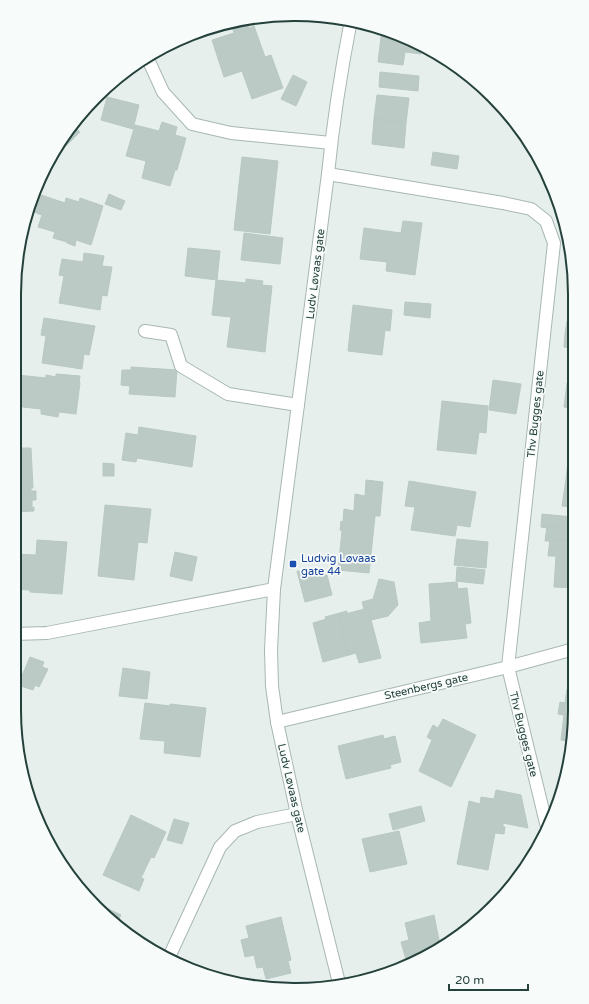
<svg xmlns="http://www.w3.org/2000/svg" width="589" height="1004" font-family="'Varela Round',sans-serif">
	<style>
		.building { fill: #bbcac5; stroke: #b8c8c3 }
		.lines { fill: none; stroke-linecap: round; stroke-linejoin: round }
		.service-casing { stroke: #a8b7b3; stroke-width: 14 }
		.minor-casing { stroke: #a8b7b3; stroke-width: 14 }
		.service { stroke: #fff; stroke-width: 12 }
		.minor { stroke: #fff; stroke-width: 12 }
		.transit-dot { fill: #1a4fb4; stroke: #f7fbf9; stroke-width: 1.5 }
		.labels { text-anchor: middle; stroke-width: 3.5; stroke-linejoin: round; paint-order: stroke }
		.street-label { font-size: 11px; fill: #24413c; stroke: #f7fbf9 }
		.transit-label { font-size: 11px; fill: #164399; stroke: #f7fbf9; text-anchor: start }
		.rim { fill: none; stroke: #24413c; stroke-width: 2 }
	</style>
	<rect width="100%" height="100%" fill="#e6efeb"/>
	<g class="building">
		<path d="M247 21 249 28 254 26 265 57 271 55 283 88 252 99 242 71 224 77 212 40 234 33 232 26Z"/>
		<path d="M382 29 402 35 422 46 421 54 405 52 403 65 378 62Z"/>
		<path d="M134 65 136 71 121 76Z"/>
		<path d="M380 72 419 76 418 91 379 87Z"/>
		<path d="M293 75 307 82 296 106 281 99Z"/>
		<path d="M377 95 409 98 406 123 374 119Z"/>
		<path d="M107 97 139 105 133 129 101 120Z"/>
		<path d="M374 119 406 123 404 148 372 144Z"/>
		<path d="M162 122 177 127 175 135 186 138 177 170H175L170 186 142 178 146 161 126 156 135 125 159 131Z"/>
		<path d="M73 125 80 132 53 159 52 158 61 138Z"/>
		<path d="M433 152 459 156 457 169 431 165Z"/>
		<path d="M242 157 278 161 270 234 234 230Z"/>
		<path d="M35 193 65 203 66 198 79 202 80 198 103 206 91 245 76 240 75 246 67 243V242L53 238 55 232 38 227 42 215 28 210 29 204Z"/>
		<path d="M109 194 125 201 121 210 105 204Z"/>
		<path d="M403 221 422 223 415 275 386 271 387 262 360 259 364 228 401 233Z"/>
		<path d="M244 233 283 238 280 264 241 260Z"/>
		<path d="M188 248 220 251 217 280 185 276Z"/>
		<path d="M84 253 104 256 102 266 112 267 107 296 102 295 100 310 59 303 64 276 59 275 62 259 83 262Z"/>
		<path d="M246 279 263 281 262 285 272 286 265 352 227 347 231 317 212 315 216 280 246 283Z"/>
		<path d="M405 302 431 304 430 318 404 315Z"/>
		<path d="M353 305 392 310 390 331 385 330 382 355 348 351Z"/>
		<path d="M44 318 95 326 89 355 84 354 82 369 42 363 46 336 41 335Z"/>
		<path d="M567 321H574V336L565 334Z"/>
		<path d="M565 334 574 336V349L564 347Z"/>
		<path d="M131 367 177 370 175 397 129 394 130 386 121 385 122 370H131Z"/>
		<path d="M56 374 80 376 79 383H80L76 414 59 412 58 417 41 414V409L14 406 17 375 46 378V375L56 377Z"/>
		<path d="M493 380 521 384 516 414 489 410Z"/>
		<path d="M567 383H574V410V409L564 407Z"/>
		<path d="M442 401 488 406 486 433 479 432 476 454 437 450Z"/>
		<path d="M139 427 196 436 192 467 137 458 136 462 122 460 126 433 138 435Z"/>
		<path d="M14 448H31L33 488H31V491H36V500H32V508L34 507V511L14 512Z"/>
		<path d="M569 452H574V480L566 479Z"/>
		<path d="M103 463 114 464V476H103Z"/>
		<path d="M566 479 574 480V507L562 506Z"/>
		<path d="M366 480 383 482 380 516H375L369 573 338 570 342 531 340 530 341 521 343 522 344 509 354 511 355 494 365 496Z"/>
		<path d="M409 481 476 492 470 527 457 525 455 536 411 530 415 507 405 506Z"/>
		<path d="M105 505 151 509 147 543 138 542 134 580 98 576Z"/>
		<path d="M542 514 572 517 571 529 547 526V528L541 527Z"/>
		<path d="M547 526 571 529 570 541 550 539V541H545Z"/>
		<path d="M457 539 488 542 486 568 454 565Z"/>
		<path d="M550 539 574 541V588L554 587 556 556H548Z"/>
		<path d="M37 540 67 542 62 594 30 592V590L14 589V554L36 555Z"/>
		<path d="M175 552 197 557 192 581 170 576Z"/>
		<path d="M457 567 485 570 483 584 456 581Z"/>
		<path d="M297 571 327 575 332 595 305 602Z"/>
		<path d="M379 579 394 582 398 605 388 616 371 620 368 608 364 609 362 602 373 599Z"/>
		<path d="M457 582 458 589 467 588 471 623 465 624 467 638 421 643 419 623 431 621 429 584Z"/>
		<path d="M368 608 381 658 359 663 356 653 349 655 338 616Z"/>
		<path d="M347 611V614L338 616 349 655 323 662 313 623 326 619 325 617Z"/>
		<path d="M30 657 44 662 42 667 48 669 39 687 35 685 33 690 18 685Z"/>
		<path d="M123 668 150 672 147 699 119 696Z"/>
		<path d="M567 689 574 690V728L572 742 561 740 564 715 558 714 560 702 565 703Z"/>
		<path d="M145 703 170 706V704L206 708 200 757 164 753 165 741 140 739Z"/>
		<path d="M443 719 476 735 451 787 419 771 432 740 427 737 433 725 438 728Z"/>
		<path d="M383 735 384 739 395 736 401 762 390 765 391 768 346 779 338 746Z"/>
		<path d="M496 790 521 795 528 828 503 823V827H505L504 834 495 833 488 870 457 864 469 801 480 804 481 797 494 799Z"/>
		<path d="M421 806 425 821 393 830 389 814Z"/>
		<path d="M131 815 166 832 154 858 151 857 141 878 144 879 139 891 103 875Z"/>
		<path d="M174 819 189 823 182 844 167 840Z"/>
		<path d="M399 831 407 864 370 872 362 839Z"/>
		<path d="M487 902 493 903 485 911Z"/>
		<path d="M98 904 121 915 117 923Z"/>
		<path d="M434 915 440 945 407 963 401 942 409 940 405 923Z"/>
		<path d="M281 917 291 960 288 961 291 973 266 979 263 967 257 968 254 955 245 957 241 940 249 938 246 926Z"/>
	</g>
	<g class="lines">
		<defs>
			<g id="service">
				<path d="M147 57 163 92 192 124 231 133 331 143"/>
				<path d="M145 331 171 335 181 366 228 394 298 405"/>
			</g>
			<g id="minor">
				<path d="M328 174 503 203 531 209 546 221 554 243 508 667 547 827"/>
				<path d="M14 634 47 633 274 589"/>
				<path d="M277 722 508 667 574 649"/>
				<path d="M169 957 220 847 235 831 257 822 297 814"/>
				<path d="M339 983 297 814 277 722 272 686 271 650 274 589 328 174C333 123 341 71 351 20"/>
			</g>
		</defs>
		<use href="#service" class="service-casing"/>
		<use href="#minor" class="minor-casing"/>
		<use href="#service" class="service"/>
		<use href="#minor" class="minor"/>
	</g>
	<rect class="transit-dot" x="289" y="560" width="8" height="8" rx="2"/>
	<g class="labels">
		<g class="street-label">
			<text transform="translate(315 274) rotate(-83)" y="4">Ludv Løvaas gate</text>
			<text transform="translate(535 414) rotate(-84)" y="4">Thv Bugges gate</text>
			<text transform="translate(426 686) rotate(-13)" y="4">Steenbergs gate</text>
			<text transform="translate(524 734) rotate(76)" y="4">Thv Bugges gate</text>
			<text transform="translate(292 788) rotate(77)" y="4">Ludv Løvaas gate</text>
		</g>
		<g class="transit-label">
			<text x="301" y="562">Ludvig Løvaas<tspan x="301" dy="13">gate 44</tspan></text>
		</g>
	</g>
	<path d="M0 0H589V1004H0ZM294 21H295A273 273 0 0 1 568 294V710A273 273 0 0 1 295 983H294A273 273 0 0 1 21 710V294A273 273 0 0 1 294 21Z" fill="#f7fbf9" fill-rule="evenodd"/>
	<path class="rim" d="M294 21H295A273 273 0 0 1 568 294V710A273 273 0 0 1 295 983H294A273 273 0 0 1 21 710V294A273 273 0 0 1 294 21Z"/>
	<path d="M449 984v6h79v-6" fill="none" stroke="#24413c" stroke-width="2"/>
	<text x="455" y="984" font-size="12" fill="#24413c" stroke="#f7fbf9" stroke-width="3" paint-order="stroke">20 m</text>
</svg>
